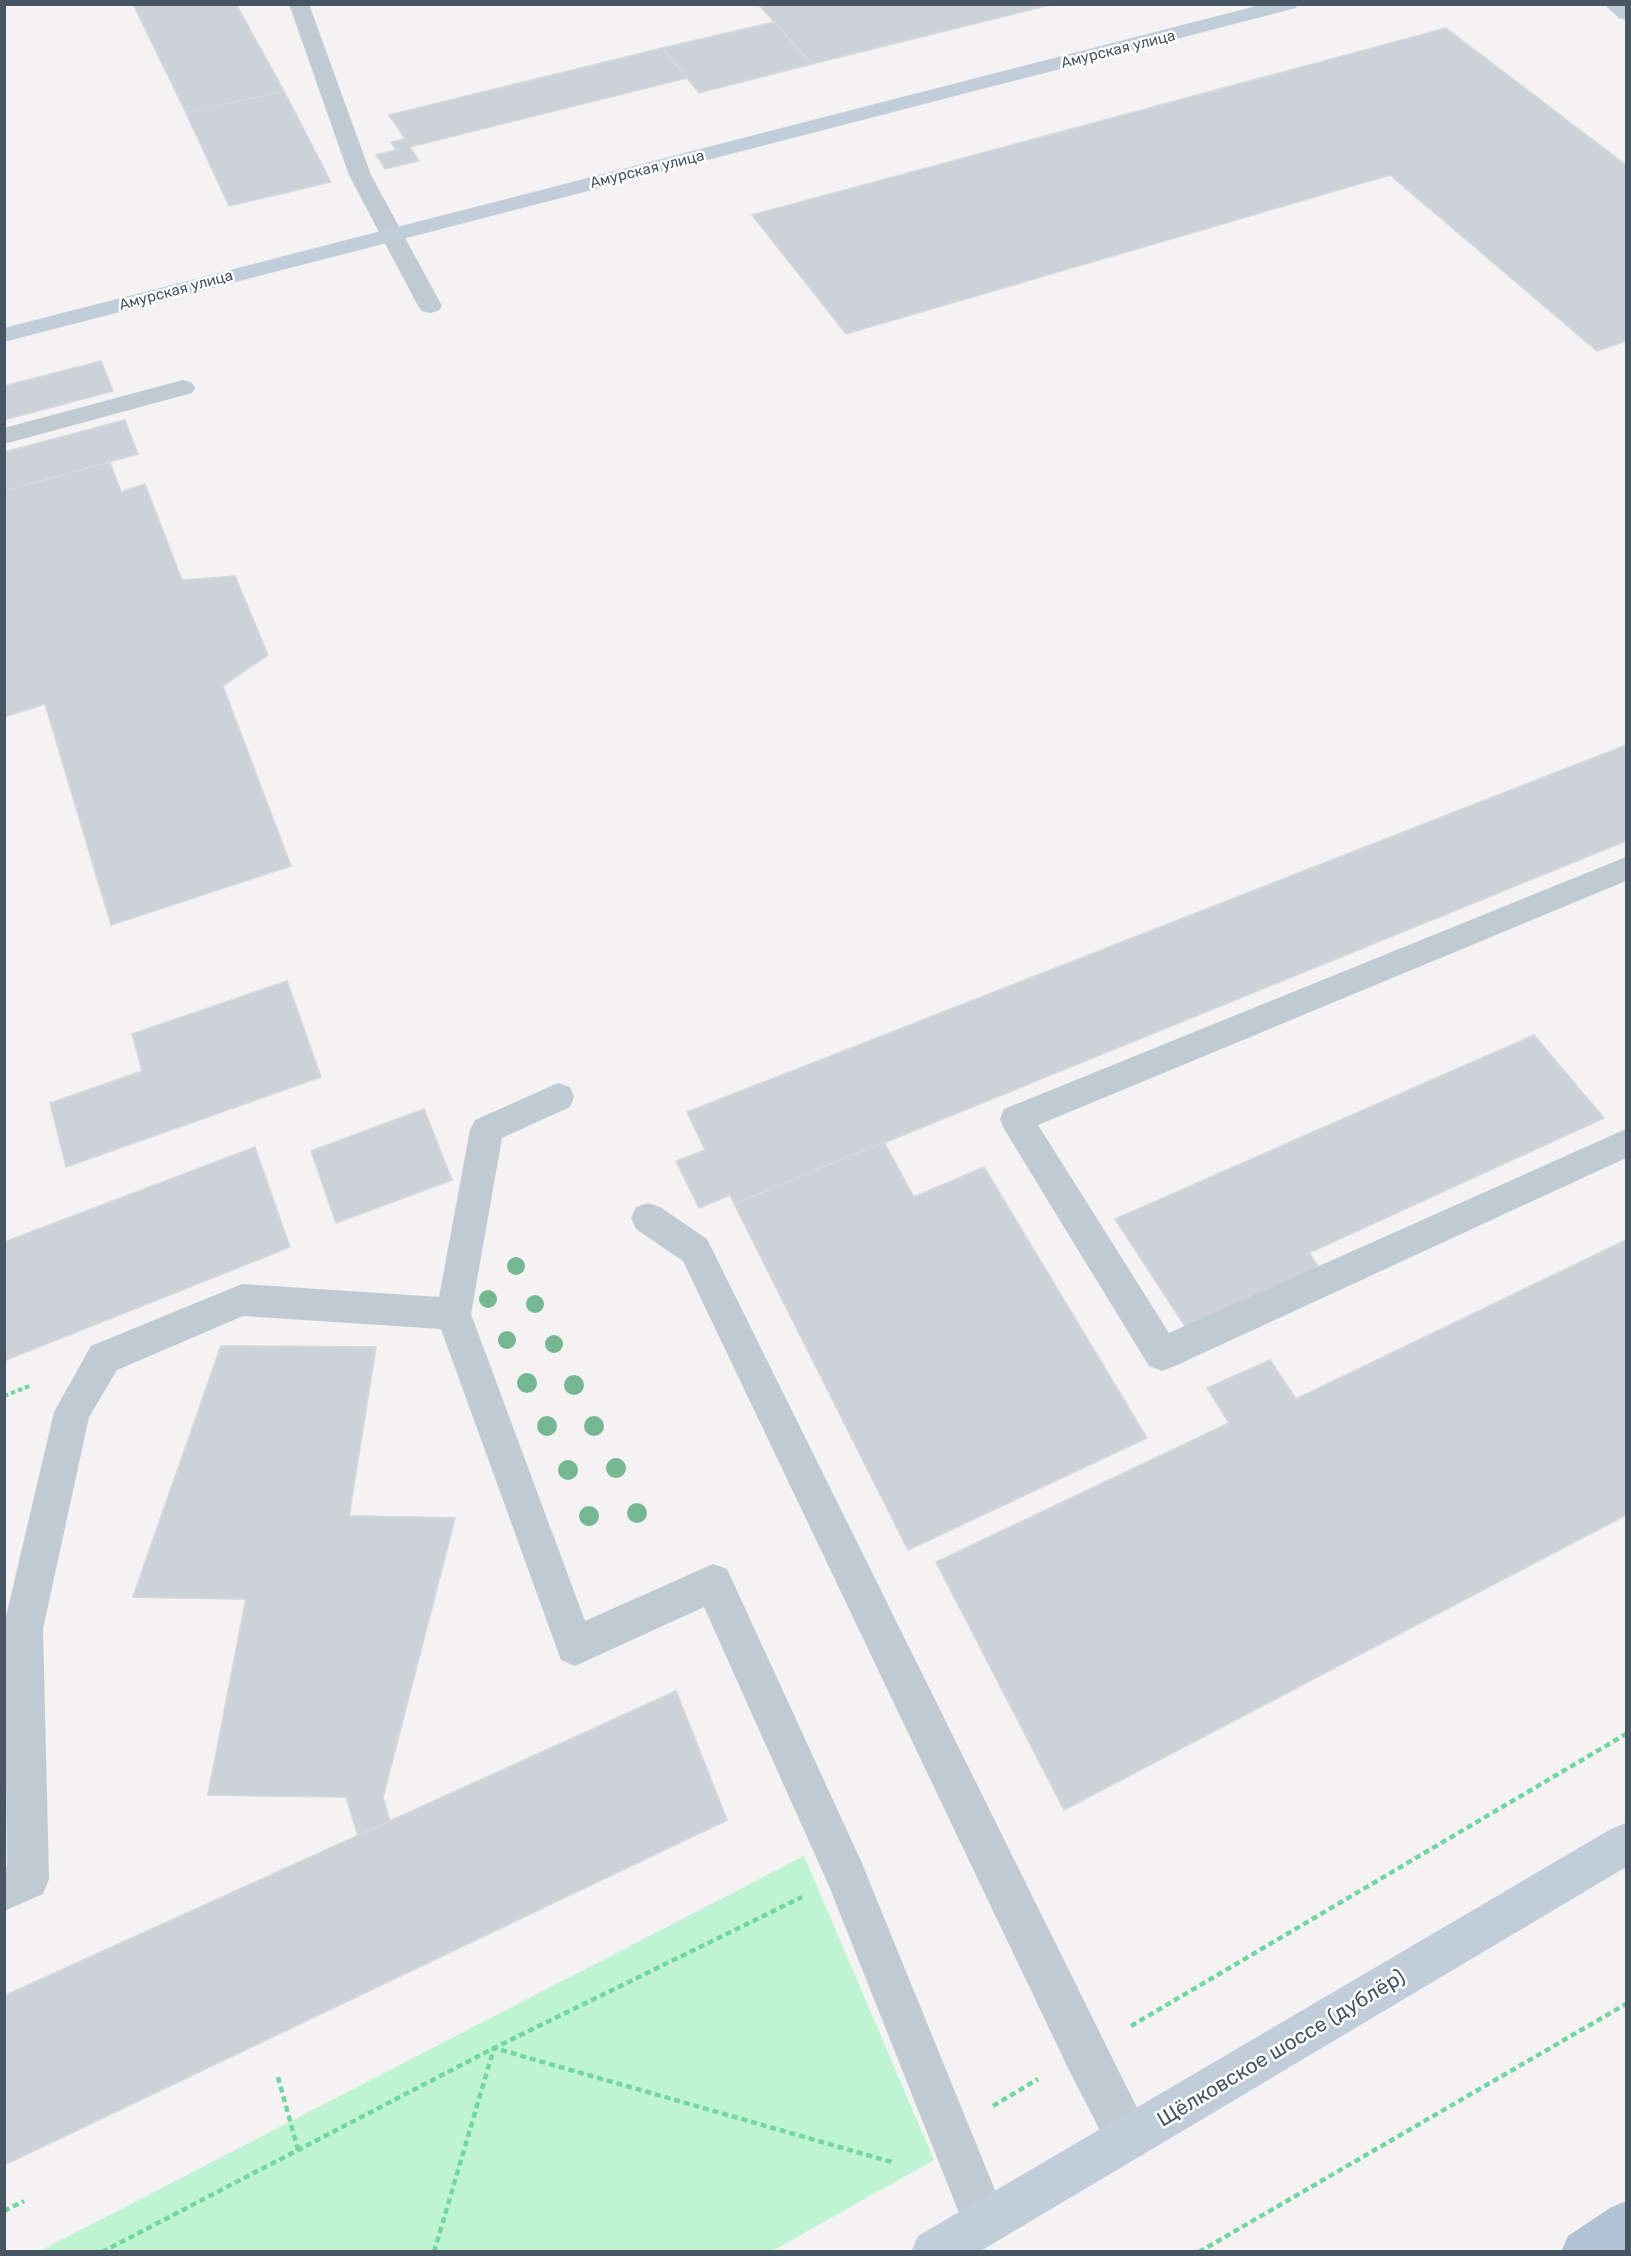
<svg xmlns="http://www.w3.org/2000/svg" width="1631" height="2256" font-family="Rubik,sans-serif">
	<style>
		.green { fill: #bef4d1 }
		.building { fill: #cdd1d8; stroke: #d5d8de; stroke-width: 1.5 }
		.lines { fill: none; stroke-linecap: round; stroke-linejoin: round }
		.path-far1 { stroke: #72d6a1; stroke-width: 4; stroke-dasharray: 4.5 3; stroke-linecap: butt }
		.path { stroke: #72d6a1; stroke-width: 4.5; stroke-dasharray: 6 4; stroke-linecap: butt }
		.lane { fill: #bfcad2; fill-rule: evenodd }
		.secondary { fill: #c1ceda; fill-rule: evenodd }
		.primary { fill: #b0c2d3; fill-rule: evenodd }
		.tree { fill: #76b793 }
		.labels { text-anchor: middle; stroke-width: 5; stroke-linejoin: round; paint-order: stroke }
		.far-street-label { font-size: 15px; fill: #475662; stroke: #fff }
		.near-street-label { font-size: 21px; fill: #475662; stroke: #fff }
	</style>
	<rect width="100%" height="100%" fill="#f4f2f2"/>
	<path class="green" d="M804 1856 934 2160 772 2251H40Z"/>
	<g class="building">
		<path d="M133 4H236L284 91 186 113Z"/>
		<path d="M758 4H1054L812 64Z"/>
		<path d="M774 22 812 64 699 93 662 48Z"/>
		<path d="M1446 28 1626 165V341L1597 351 1390 175 846 334 752 215Z"/>
		<path d="M662 48 687 78 410 147 419 161 385 169 376 155 396 150 391 142 405 139 389 115Z"/>
		<path d="M284 91 331 182 229 206 186 113Z"/>
		<path d="M101 361 113 391 4 420V386Z"/>
		<path d="M125 420 138 454 4 491V452Z"/>
		<path d="M110 462 121 492 145 484 182 580 235 576 268 655 223 686 291 866 111 925 45 704 4 717V491Z"/>
		<path d="M1626 745V841L734 1204 730 1195 699 1208 676 1161 705 1150 687 1112Z"/>
		<path d="M287 981 321 1077 66 1167 50 1103 142 1071 132 1034Z"/>
		<path d="M1534 1035 1604 1118 1309 1253 1321 1270 1188 1331 1115 1219Z"/>
		<path d="M424 1109 452 1180 336 1223 311 1151Z"/>
		<path d="M884 1142 914 1197 984 1167 1147 1438 908 1550 734 1204Z"/>
		<path d="M255 1147 290 1247 4 1361V1242Z"/>
		<path d="M1626 1240V1515L1064 1810 936 1562 1229 1423 1207 1388 1270 1360 1296 1399Z"/>
		<path d="M221 1346 376 1347 349 1516 455 1518 383 1797 208 1795 246 1599 133 1597Z"/>
		<path d="M221 1346 376 1347 349 1516 455 1518 383 1797 390 1822 676 1691 727 1820 4 2165V1996L358 1836 346 1797 208 1795 246 1599 133 1597Z"/>
		<path d="M676 1691 727 1820 4 2165V1996Z"/>
	</g>
	<g class="lines">
		<path class="path-far1" d="M4 1396 32 1385"/>
		<g class="path">
			<path d="M1131 2026 1626 1734"/>
			<path d="M278 2077 298 2150"/>
			<path d="M993 2106 1038 2079"/>
			<path d="M4 2211 24 2201"/>
			<path d="M102 2252 494 2048 802 1897"/>
			<path d="M434 2252 494 2048 895 2163"/>
			<path d="M1199 2252 1626 2004"/>
		</g>
		<g class="lane">
			<path d="M289 4H309L371 175 442 306 438 311 430 313 422 311 418 306 349 175Z"/>
			<path d="M183 380 192 383 195 388 192 393 4 444V428Z"/>
			<path d="M1626 857V881L1038 1125 1169 1333 1626 1129V1158L1175 1366 1162 1371 1149 1366 1004 1129 1000 1119 1004 1109Z"/>
			<path d="M558 1083 570 1087 574 1097 570 1107 502 1138 471 1314 585 1621 713 1564 727 1569 861 1861 1008 2222 1001 2238 985 2245 969 2238 829 1886 704 1607 575 1666 561 1660 441 1329 243 1316 117 1370 89 1417 43 1629 49 1879 43 1894 4 1911V1868L7 1867 4 1625 54 1412 91 1346 242 1284 439 1297 470 1130 475 1120Z"/>
			<path d="M648 1203 660 1207 707 1239 1144 2122 1151 2138 1144 2154 1128 2161 1112 2154 1068 2068 683 1261 636 1229 631 1218 636 1207Z"/>
		</g>
		<g class="secondary">
			<path d="M1264 4H1298L1296 8 4 342V328Z"/>
			<path d="M1604 4H1626V20L1619 18Z"/>
			<path d="M1626 1823V1867L979 2252H911L918 2236 1611 1829Z"/>
		</g>
		<path class="primary" d="M1626 2201V2251L1561 2252 1568 2236 1610 2208Z"/>
	</g>
	<g class="tree">
		<circle cx="516" cy="1266" r="9"/>
		<circle cx="488" cy="1299" r="9"/>
		<circle cx="535" cy="1304" r="9"/>
		<circle cx="507" cy="1340" r="9"/>
		<circle cx="554" cy="1344" r="9"/>
		<circle cx="527" cy="1383" r="10"/>
		<circle cx="574" cy="1385" r="10"/>
		<circle cx="547" cy="1426" r="10"/>
		<circle cx="594" cy="1426" r="10"/>
		<circle cx="616" cy="1468" r="10"/>
		<circle cx="568" cy="1470" r="10"/>
		<circle cx="637" cy="1513" r="10"/>
		<circle cx="589" cy="1516" r="10"/>
	</g>
	<g class="labels">
		<g class="far-street-label">
			<text transform="translate(1118 49) rotate(-14)" y="5">Амурская улица</text>
			<text transform="translate(647 169) rotate(-14)" y="5">Амурская улица</text>
			<text transform="translate(176 290) rotate(-15)" y="5">Амурская улица</text>
		</g>
		<g class="near-street-label">
			<text transform="translate(1281 2048) rotate(-31)" y="7">Щёлковское шоссе (дублёр)</text>
		</g>
	</g>
	<rect width="1631" height="2256" fill="none" stroke="#475662" stroke-width="12"/>
</svg>
